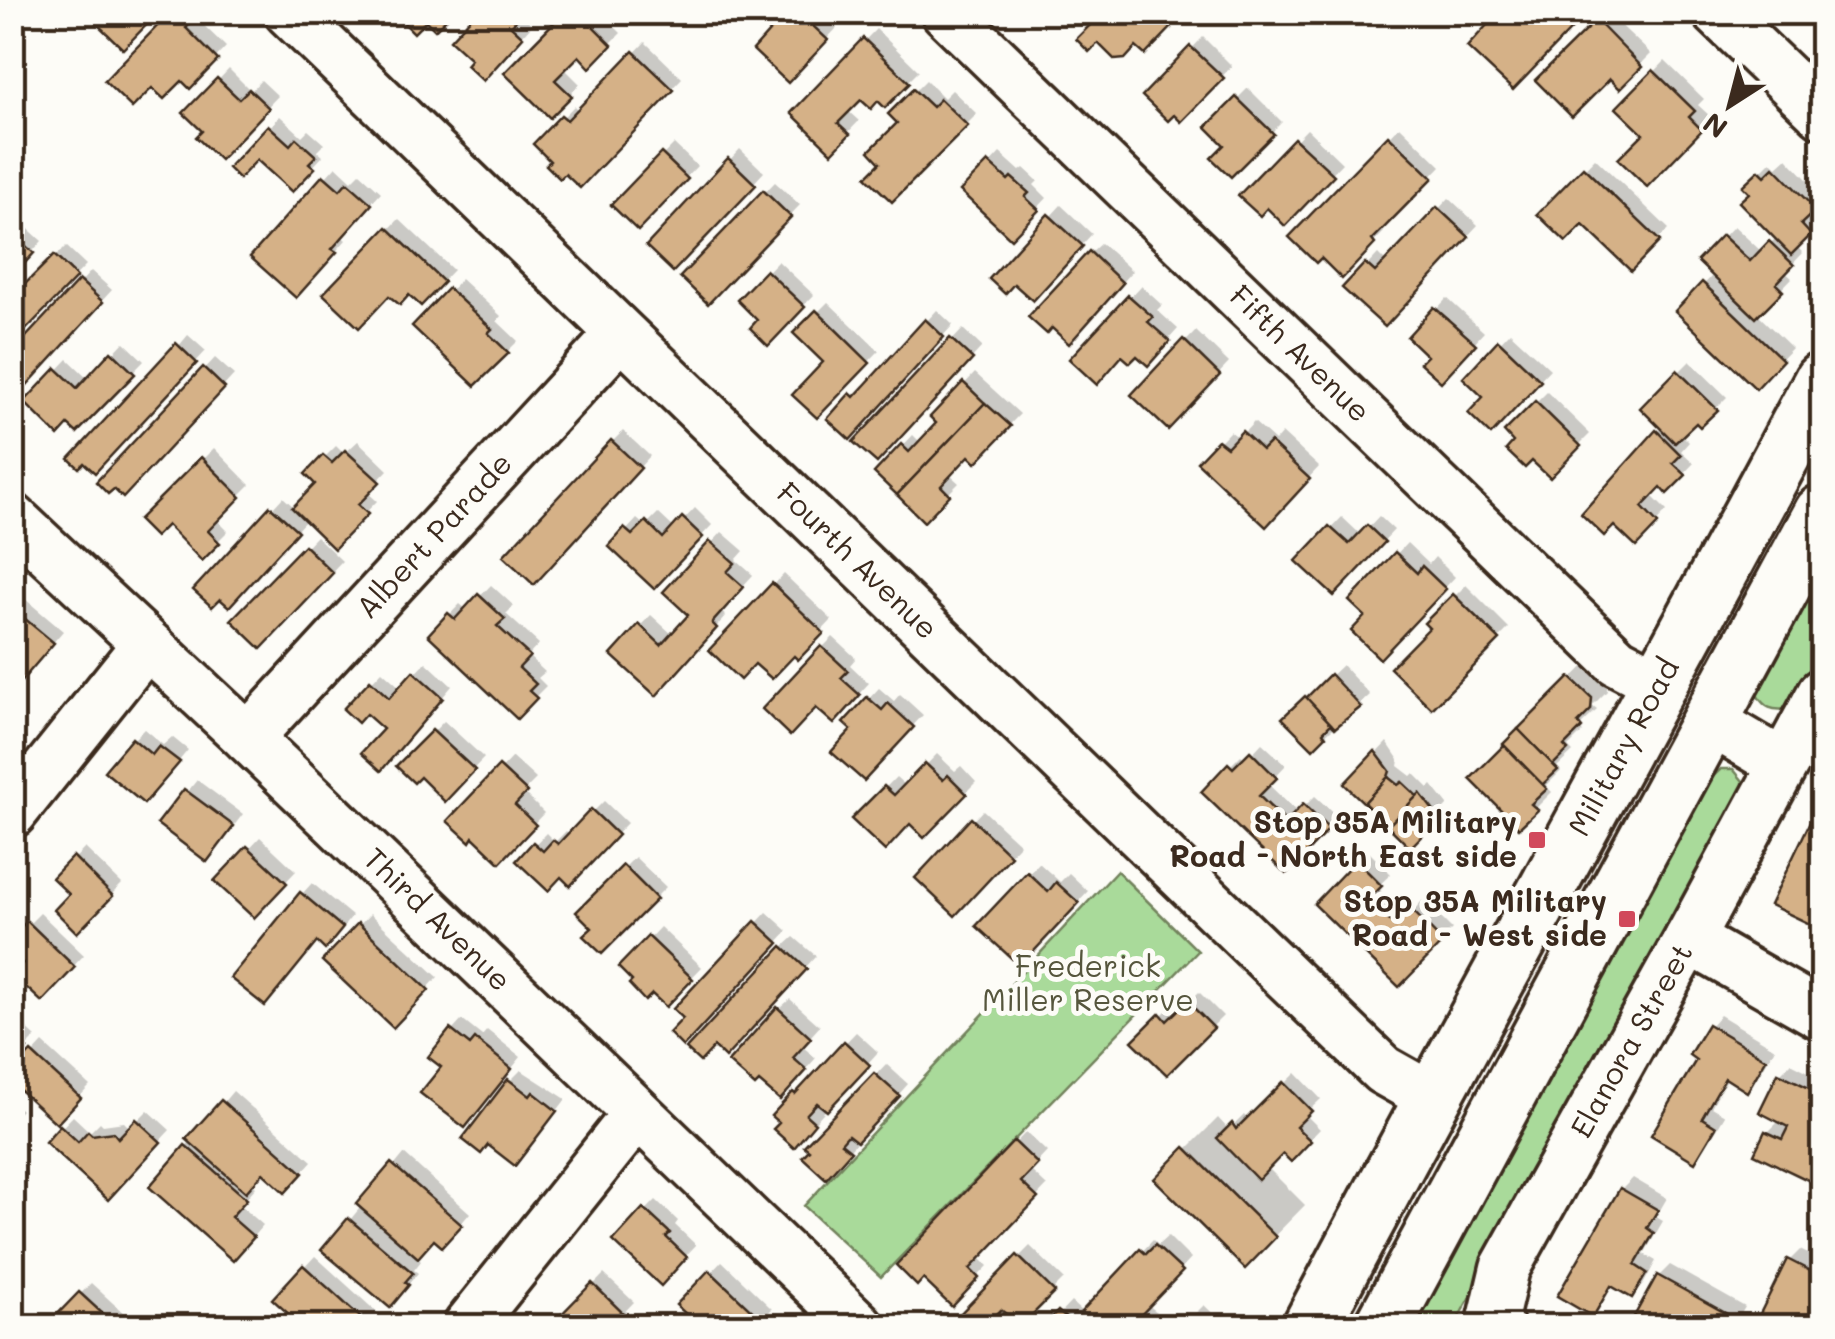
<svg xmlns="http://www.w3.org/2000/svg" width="1835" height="1339" font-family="Mali,sans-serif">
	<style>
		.green { fill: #a9da9a; stroke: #72825c; stroke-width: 2.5 }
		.shadow { fill: #0003 }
		.building { fill: #d5b187; stroke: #3b2a1e; stroke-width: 2.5 }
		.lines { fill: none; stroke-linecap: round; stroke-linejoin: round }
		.minor-casing { stroke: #3b2a1e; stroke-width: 55 }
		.major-casing { stroke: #3b2a1e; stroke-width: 62 }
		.minor { stroke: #fdfcf7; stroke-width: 48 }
		.major { stroke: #fdfcf7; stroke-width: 55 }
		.poi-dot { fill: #d1495b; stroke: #fdfcf7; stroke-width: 4 }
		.labels { text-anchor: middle; stroke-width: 10; stroke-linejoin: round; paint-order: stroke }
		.street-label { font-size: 30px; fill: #3b2a1e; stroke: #fdfcf7 }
		.poi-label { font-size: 30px; font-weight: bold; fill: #3b2a1e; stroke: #fdfcf7; text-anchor: end }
		.park-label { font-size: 30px; fill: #56563d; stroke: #fdfcf7 }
	</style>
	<rect width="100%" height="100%" fill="#fdfcf7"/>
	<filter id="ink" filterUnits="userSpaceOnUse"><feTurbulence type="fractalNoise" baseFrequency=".01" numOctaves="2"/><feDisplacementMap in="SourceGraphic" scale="20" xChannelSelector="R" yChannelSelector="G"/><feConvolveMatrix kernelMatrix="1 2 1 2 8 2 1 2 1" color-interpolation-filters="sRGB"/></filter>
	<g filter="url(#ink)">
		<g class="green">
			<path d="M1822 566V647L1787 709C1772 711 1765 708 1757 695L1760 683Z"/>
			<path d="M1721 769H1733L1743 781 1744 796 1455 1324 1412 1326 1708 781Z"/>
			<path d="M1117 871 1198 951 881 1277 804 1206Z"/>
		</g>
		<g class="shadow">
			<path d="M174 12H198L194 16 226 47 190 85 182 78Z"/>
			<path d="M479 12H521L532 25 494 67 475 59Z"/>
			<path d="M568 12H600L621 33 590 64 579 53 564 68 580 84 550 115 508 73Z"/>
			<path d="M790 12 821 14 837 28 788 79Z"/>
			<path d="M1106 12H1176L1179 16 1145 52Z"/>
			<path d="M1607 12 1651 54 1620 85 1610 76 1538 80Z"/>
			<path d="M876 29 919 71 885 105 879 98 861 96 847 110 859 121 832 149 794 113Z"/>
			<path d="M1203 37 1232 66 1181 119 1146 96Z"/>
			<path d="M645 42 682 78 580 185 537 144 574 106 579 111Z"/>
			<path d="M1665 61 1704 99 1698 105 1711 117 1647 183 1646 134 1620 108Z"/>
			<path d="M229 69 251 91 261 80 278 96 220 156 205 131 187 113Z"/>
			<path d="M926 80 944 98 952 90 977 114 892 199 884 163 901 123 892 114Z"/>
			<path d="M1248 88 1282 122 1231 173 1227 145 1209 127Z"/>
			<path d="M280 116 302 136 308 130 324 144 317 151 323 156 292 189 257 157 232 168Z"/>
			<path d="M1400 126 1441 166 1381 228 1384 232 1342 275 1321 255 1293 237Z"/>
			<path d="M1307 129 1342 163 1285 222 1268 205 1242 196Z"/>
			<path d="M674 144 697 166 638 228 614 205Z"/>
			<path d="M740 149 764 172 673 269 649 246Z"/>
			<path d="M1000 153 1020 171 1024 168 1038 181 1034 185 1047 198 1011 236 964 191Z"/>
			<path d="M1595 158 1669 229 1631 267 1584 222 1541 214Z"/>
			<path d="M1787 158 1822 195V200L1810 212 1820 222 1796 246 1803 253 1785 272 1792 278 1757 314 1792 348 1756 385 1678 311 1714 274 1700 261 1734 226 1762 252 1777 237 1746 186 1771 161 1777 167Z"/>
			<path d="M336 166 352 181 360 173 381 192 341 236 346 240 307 284 253 257Z"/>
			<path d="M775 182 800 205 708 300 683 277Z"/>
			<path d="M1449 198 1478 225 1385 324 1346 288 1378 254 1387 263Z"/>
			<path d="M1061 205 1092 234 1043 287 993 279Z"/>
			<path d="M12 214 42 241 12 274Z"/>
			<path d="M399 219 453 270 421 303 409 292 327 294Z"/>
			<path d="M1101 243 1132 271 1079 330 1090 253Z"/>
			<path d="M66 246 86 265 12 341V301Z"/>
			<path d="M778 261 814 295 768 342 761 320 740 300Z"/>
			<path d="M91 271 112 290 27 382 81 282Z"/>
			<path d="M461 279 501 316 497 321 518 341 475 383 416 326Z"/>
			<path d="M1141 286 1162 305 1157 310 1178 329 1148 362 1137 353 1072 359Z"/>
			<path d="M1447 298 1484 332 1451 368 1411 337Z"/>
			<path d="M828 302 879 351 817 415 827 362 797 333Z"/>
			<path d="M937 310 953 325 860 426 830 419 863 385 866 387Z"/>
			<path d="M963 329 982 347 887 449 857 442Z"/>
			<path d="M1196 331 1229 363 1168 427 1134 395Z"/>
			<path d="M1510 332 1550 369 1491 431 1486 397 1466 378Z"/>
			<path d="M188 335 206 351 95 469 84 460Z"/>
			<path d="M124 342 144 361 77 430 27 402 68 359 89 379Z"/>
			<path d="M215 358 234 375 134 484 115 486 100 482Z"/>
			<path d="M1690 361 1727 397 1700 424 1696 419 1681 434 1689 442 1681 451 1694 463 1667 491 1661 484 1651 495 1667 511 1636 543 1614 522 1584 514 1662 427 1643 408Z"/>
			<path d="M975 373 1020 414 976 459 970 453 949 474 959 483 924 518 877 473 913 435 921 443 940 423 933 417Z"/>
			<path d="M1547 392 1590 434 1550 474 1507 432Z"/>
			<path d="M1254 422 1275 441 1282 433 1319 467 1266 523 1200 462 1230 431 1239 438Z"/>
			<path d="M623 431 650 456 544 571 612 442Z"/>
			<path d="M358 441 388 470 367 492 377 501 334 545 307 519 239 593 220 596 197 590 283 497 295 508 319 484 308 474 336 446 344 454Z"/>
			<path d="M214 448 250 485 216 519 228 531 202 557 167 522 142 520Z"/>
			<path d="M695 508 712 525 654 586 612 546 637 519 645 526 658 513 675 529Z"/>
			<path d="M1379 516 1394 530 1334 593 1300 561 1342 517 1361 535Z"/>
			<path d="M722 532 744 551 736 560 753 575 720 611 726 616 666 682 640 626 651 615 673 635 692 615 667 592Z"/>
			<path d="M316 536 342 561 261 645 235 620Z"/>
			<path d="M1407 543 1429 564 1435 557 1455 577 1380 656 1369 616 1352 601Z"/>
			<path d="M784 574 832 620 798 656 794 653 755 661 713 649Z"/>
			<path d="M491 585 514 606 506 614 539 644 528 656 545 672 538 678 546 686 517 715 431 634 460 604 467 610Z"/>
			<path d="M1466 585 1509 628 1432 706 1433 628 1428 623Z"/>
			<path d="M25 599 63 631 12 690V612Z"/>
			<path d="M833 637 856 658 850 665 869 683 834 721 816 705 823 647Z"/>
			<path d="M426 662 452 686 392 757 386 729 366 711 346 709 382 671 401 688Z"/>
			<path d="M1588 662 1607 681V691L1592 706 1597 710 1578 728 1583 732 1568 747 1573 752 1557 767 1561 771 1546 786 1552 792 1519 825 1474 779Z"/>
			<path d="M1342 665 1370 695 1313 746 1286 718Z"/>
			<path d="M879 688 894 701 900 694 923 715 863 778 854 730 846 723Z"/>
			<path d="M444 721 484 758 445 798 420 774 400 766Z"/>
			<path d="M144 729 163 745 172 737 188 750 155 790 133 740Z"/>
			<path d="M1387 742 1399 760 1398 766 1411 776 1414 773 1429 788 1432 785 1448 805 1410 844 1347 784Z"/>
			<path d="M1262 743 1286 765 1268 784 1298 813 1315 796 1338 817 1286 871 1204 792 1241 755 1246 760Z"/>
			<path d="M937 754 955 771 961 766 976 782 924 834 910 821 855 819 896 777 906 786Z"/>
			<path d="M512 757 536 779 523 792 544 813 500 859 474 834 451 821Z"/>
			<path d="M197 780 243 814 217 848 161 824Z"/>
			<path d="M604 801 627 823 570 882 561 874 519 861 546 833 555 842 566 831 570 835Z"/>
			<path d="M983 810 1020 844 955 912 918 878Z"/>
			<path d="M1822 813V910L1811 922 1812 823Z"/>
			<path d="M260 837 296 871 254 915 218 881Z"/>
			<path d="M85 848 122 884 77 929 73 894 56 878Z"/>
			<path d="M1369 852 1391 874 1377 887 1407 917 1423 900 1452 929 1399 984 1317 904Z"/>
			<path d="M635 857 666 887 602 951 595 928 580 912Z"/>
			<path d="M1039 863 1060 882 1069 873 1088 891 1020 963 980 926Z"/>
			<path d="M312 883 352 916 336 936 302 894Z"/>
			<path d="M767 912 788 931 694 1033 687 1018 677 1008Z"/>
			<path d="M40 913 84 955 42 999 12 941Z"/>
			<path d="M370 914 438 977 393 1025 326 961Z"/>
			<path d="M660 927 702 967 666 1004 622 967Z"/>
			<path d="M794 937 816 956 735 1044 783 947Z"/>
			<path d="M1199 992 1223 1016 1167 1072 1136 1041 1172 1005 1179 1012Z"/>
			<path d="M790 999 820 1026 802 1046 816 1058 791 1086 779 1009Z"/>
			<path d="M12 1015 36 1037 12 1061Z"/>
			<path d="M1720 1015 1775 1048 1757 1078 1747 1089 1728 1077 1711 1107 1725 1115 1705 1148 1695 1158 1700 1059 1710 1026Z"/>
			<path d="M462 1020 482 1036 487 1030 521 1057 475 1114 444 1066 452 1031Z"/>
			<path d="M856 1032 878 1052 804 1134 783 1123 775 1116Z"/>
			<path d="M43 1043 90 1086 57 1120 12 1076Z"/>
			<path d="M1791 1063 1822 1079V1168L1811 1179 1767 1133 1780 1120V1074Z"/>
			<path d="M886 1064 908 1084 836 1165 808 1146Z"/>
			<path d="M521 1070 566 1099 525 1152 489 1142 510 1081Z"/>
			<path d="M1296 1073 1321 1099 1305 1114 1320 1129 1291 1159 1283 1151 1267 1167 1305 1205 1245 1266 1157 1179 1218 1118 1229 1130 1244 1115 1248 1120Z"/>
			<path d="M233 1091 312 1161 296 1179 263 1170 251 1183 256 1187 240 1205 263 1225 244 1247 152 1187Z"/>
			<path d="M12 1102 21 1110 12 1119Z"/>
			<path d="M148 1110 170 1130 107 1197 48 1142 73 1116 90 1132 100 1122 103 1125 124 1122 130 1128Z"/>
			<path d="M1026 1132 1047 1152 1030 1170 1047 1186 979 1257 988 1266 952 1303 923 1276 899 1265Z"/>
			<path d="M404 1154 470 1213 453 1233 435 1237 416 1257 421 1261 414 1270 418 1273 400 1294 350 1220Z"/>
			<path d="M1633 1178 1667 1198 1656 1217 1663 1221 1644 1254 1656 1261 1643 1285 1632 1295 1614 1285 1593 1313 1561 1295 1622 1189Z"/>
			<path d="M656 1200 678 1221 675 1225 696 1245 660 1283 616 1241Z"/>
			<path d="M1168 1236 1191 1259 1148 1305 1157 1312 1144 1326H1048L1071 1302 1083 1313 1153 1240 1158 1245Z"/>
			<path d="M1030 1246 1064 1279 1019 1324 1001 1307 982 1326H973L961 1316Z"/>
			<path d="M1800 1250 1822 1261V1326H1757L1789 1261Z"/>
			<path d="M315 1256 382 1317 373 1326H305L275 1299Z"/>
			<path d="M722 1261 772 1309 755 1326H702L680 1305Z"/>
			<path d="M1670 1265 1745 1307 1734 1326H1643L1634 1321 1659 1276Z"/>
			<path d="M604 1274 634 1302 611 1326H553Z"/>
			<path d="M91 1283 138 1326H50Z"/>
			<path d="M1204 1305 1226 1326H1183Z"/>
		</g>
		<g class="building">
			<path d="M95 12H159L123 49 95 22Z"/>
			<path d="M171 12H178L190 24 186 28 218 60 190 89 182 81 164 99 152 88 132 108 104 81Z"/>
			<path d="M409 12H453L435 30 426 21 414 33 401 20Z"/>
			<path d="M476 12H512L518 18 511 26 523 37 483 81 466 65 471 59 450 40Z"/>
			<path d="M564 12H579L612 45 590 68 579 56 555 80 572 96 550 118 504 73Z"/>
			<path d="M787 12H826L813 26 828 40 788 83 753 50Z"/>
			<path d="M1103 12H1170L1162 20 1171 28 1145 55 1136 47 1125 59 1115 60 1098 43 1089 52 1076 39Z"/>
			<path d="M1499 12H1588L1513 90 1467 47Z"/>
			<path d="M1596 20 1642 67 1620 89 1610 79 1572 117 1535 80Z"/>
			<path d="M863 38 910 83 885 108 878 101 871 109 861 100 838 123 850 134 832 153 791 113Z"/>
			<path d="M1190 46 1224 78 1181 122 1174 115 1168 121 1142 96Z"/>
			<path d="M633 51 674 90 580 188 565 174 560 179 546 165 550 161 533 144 561 115 567 120Z"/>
			<path d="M1653 70 1695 111 1689 117 1702 130 1647 187 1618 159 1643 134 1616 108Z"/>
			<path d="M217 78 239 99 249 89 269 108 220 160 196 137 202 131 183 113Z"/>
			<path d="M913 89 932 107 940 99 968 126 892 202 866 177 880 163 869 151 897 123 888 114Z"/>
			<path d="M1236 97 1274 134 1231 177 1211 158 1224 145 1206 127Z"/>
			<path d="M268 125 290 145 296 138 316 156 309 163 315 168 292 192 257 160 239 179 228 168Z"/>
			<path d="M1388 135 1433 178 1372 240 1375 244 1342 279 1321 258 1316 263 1289 237Z"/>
			<path d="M1294 138 1334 175 1285 226 1267 208 1260 216 1238 196Z"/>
			<path d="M661 153 688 179 638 231 611 205Z"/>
			<path d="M728 158 756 185 673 272 646 246Z"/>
			<path d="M988 162 1008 180 1011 177 1029 193 1025 197 1039 210 1011 239 960 191Z"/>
			<path d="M1583 167 1660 241 1631 271 1583 225 1566 242 1537 214Z"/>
			<path d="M1774 167 1816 210 1801 224 1811 235 1791 255 1739 202 1749 193 1742 186 1759 170 1765 176Z"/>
			<path d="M323 175 340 190 347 182 372 204 332 249 337 252 296 298 250 257Z"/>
			<path d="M763 190 791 217 708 304 680 277Z"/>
			<path d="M1437 207 1469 237 1385 327 1342 288 1365 263 1375 272Z"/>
			<path d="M1048 214 1083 246 1033 301 1014 284 1005 294 989 279Z"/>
			<path d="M387 227 444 282 421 306 409 295 400 305 389 296 359 328 323 294Z"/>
			<path d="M12 234 34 253 12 277Z"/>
			<path d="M1722 235 1750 261 1769 241 1794 265 1776 284 1783 291 1756 318 1697 261Z"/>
			<path d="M1089 251 1123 283 1069 344 1052 328 1047 334 1028 317Z"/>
			<path d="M54 255 77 277 12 344V297Z"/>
			<path d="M766 270 805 307 768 346 750 328 757 320 737 300Z"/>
			<path d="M79 280 103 302 17 396 12 392V352Z"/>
			<path d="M1702 282 1783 360 1756 389 1675 311Z"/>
			<path d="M448 288 492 329 488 333 509 353 475 386 412 326Z"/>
			<path d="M1128 295 1153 317 1148 322 1170 341 1148 366 1137 356 1130 363 1122 356 1097 385 1069 359Z"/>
			<path d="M1434 307 1476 344 1441 382 1420 363 1427 356 1407 337Z"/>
			<path d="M816 310 870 363 817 418 792 395 823 362 793 333Z"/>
			<path d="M925 319 944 337 850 440 827 419 850 393 854 397Z"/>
			<path d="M950 338 973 359 877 463 853 442Z"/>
			<path d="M1183 339 1220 375 1168 430 1131 395Z"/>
			<path d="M1498 340 1541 381 1491 435 1468 413 1483 397 1463 378Z"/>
			<path d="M176 343 197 363 95 473 84 463 79 468 69 459Z"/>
			<path d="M111 351 135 374 77 433 68 425 58 436 24 402 56 368 77 388Z"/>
			<path d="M203 367 225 388 123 498 114 489 108 494 96 482Z"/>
			<path d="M1677 370 1718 410 1700 427 1696 423 1675 443 1640 408Z"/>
			<path d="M963 382 985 403 897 495 874 473 901 444 909 452 936 423 930 417Z"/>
			<path d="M1535 401 1581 446 1550 478 1532 461 1525 468 1506 450 1513 442 1504 432Z"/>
			<path d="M985 403 1011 426 976 463 969 456 941 486 950 495 924 522 897 495Z"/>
			<path d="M1656 430 1681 455 1673 463 1686 475 1667 494 1661 487 1642 507 1658 524 1636 547 1614 526 1604 536 1581 514Z"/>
			<path d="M1242 431 1262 450 1270 442 1310 479 1266 527 1197 462 1218 440 1227 447Z"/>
			<path d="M611 440 641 468 534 585 503 556Z"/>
			<path d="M345 450 380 482 358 505 368 514 334 549 292 508 315 484 305 474 323 455 332 463Z"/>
			<path d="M201 457 241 497 208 531 220 543 202 561 167 525 155 537 138 520Z"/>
			<path d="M270 506 298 531 229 607 220 599 212 607 193 590Z"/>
			<path d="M682 517 703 537 654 589 608 546 624 528 632 535 646 521 663 538Z"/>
			<path d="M1367 525 1385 542 1334 596 1296 561 1329 526 1349 544Z"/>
			<path d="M710 541 735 563 727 572 744 587 712 623 717 628 656 696 611 655 639 624 661 645 688 615 663 592Z"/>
			<path d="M304 545 333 573 261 649 231 620Z"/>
			<path d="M1395 552 1417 573 1422 566 1446 589 1380 659 1351 631 1365 616 1349 601Z"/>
			<path d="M772 583 824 633 798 660 794 656 772 679 755 664 740 680 709 650Z"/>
			<path d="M478 594 505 619 497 626 530 656 519 668 536 684 529 691 537 698 517 719 428 635 448 613 455 619Z"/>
			<path d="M1453 594 1500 640 1432 709 1390 668 1429 628 1424 623Z"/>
			<path d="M12 608 54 643 12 692Z"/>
			<path d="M821 646 848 671 841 678 860 695 834 724 816 708 790 736 762 709Z"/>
			<path d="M413 671 443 698 381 771 361 753 383 729 366 714 358 723 343 709 370 680 389 698Z"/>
			<path d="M1330 674 1361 707 1335 728 1306 698Z"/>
			<path d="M1570 677 1592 698 1591 710 1578 723 1582 728 1564 746 1568 750 1553 765 1518 729Z"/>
			<path d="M1305 696 1331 724 1323 732 1326 736 1313 749 1282 718Z"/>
			<path d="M867 697 882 710 888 703 914 727 864 781 831 752 851 730 843 723Z"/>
			<path d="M1518 729 1558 770 1542 785 1503 744Z"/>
			<path d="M432 730 475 770 445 802 420 777 414 783 396 766Z"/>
			<path d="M132 738 152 755 159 746 180 762 144 804 104 771Z"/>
			<path d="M1504 745 1547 789 1531 804 1538 810 1519 828 1470 779Z"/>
			<path d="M1250 751 1277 778 1259 796 1286 822 1303 804 1329 829 1286 874 1201 792 1228 763 1233 768Z"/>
			<path d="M1375 751 1390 771 1388 777 1364 803 1344 784Z"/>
			<path d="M925 763 943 780 948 775 967 794 924 838 910 824 885 851 851 819 884 786 894 795Z"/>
			<path d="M499 766 527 792 515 805 536 825 500 863 473 837 470 842 447 821Z"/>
			<path d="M1388 777 1398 785 1402 782 1417 796 1388 826 1364 803Z"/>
			<path d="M184 789 234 826 207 862 157 824Z"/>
			<path d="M1420 793 1439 818 1410 848 1388 826Z"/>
			<path d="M591 809 618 835 570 886 561 877 548 891 516 861 533 842 543 851 553 840 558 844Z"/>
			<path d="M971 818 1011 856 955 916 915 878Z"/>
			<path d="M1810 822 1822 827V902L1812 925 1770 905Z"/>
			<path d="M247 846 287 883 254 918 214 881Z"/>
			<path d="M73 856 113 896 77 933 54 910 69 894 52 878Z"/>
			<path d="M1356 860 1382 886 1368 900 1395 926 1411 909 1443 942 1399 987 1314 904Z"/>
			<path d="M623 865 657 899 602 954 583 936 592 928 576 912Z"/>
			<path d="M1027 872 1048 892 1056 882 1079 903 1020 966 976 926Z"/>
			<path d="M300 892 343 928 325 950 317 942 265 1006 230 978Z"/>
			<path d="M27 921 75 967 42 1002 12 974 23 963 12 954V937Z"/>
			<path d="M755 921 779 943 683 1047 669 1033 683 1018 673 1009Z"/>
			<path d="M358 923 429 990 393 1028 322 961Z"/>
			<path d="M648 936 693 979 666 1007 652 994 645 1001 629 984 632 981 618 967Z"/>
			<path d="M782 946 807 969 725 1058 714 1047 700 1062 686 1049Z"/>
			<path d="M1187 1001 1214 1028 1167 1075 1132 1041 1160 1013 1167 1021Z"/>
			<path d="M777 1007 811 1038 793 1058 807 1070 780 1100 759 1082 755 1086 728 1062Z"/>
			<path d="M1708 1024 1766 1059 1747 1092 1725 1078 1702 1118 1716 1127 1695 1162 1651 1135 1696 1060 1689 1055Z"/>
			<path d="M450 1029 470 1045 475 1039 512 1069 465 1128 420 1093 441 1067 428 1057Z"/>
			<path d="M12 1035 27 1049 12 1064Z"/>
			<path d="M844 1041 870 1065 827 1111 817 1103 806 1115 815 1123 794 1148 773 1129 779 1123 771 1116 793 1092 795 1094Z"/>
			<path d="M31 1052 81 1098 57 1124 12 1083V1072Z"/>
			<path d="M874 1073 900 1096 857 1142 848 1135 841 1143 851 1151 826 1179 802 1157 809 1150 804 1146Z"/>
			<path d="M1778 1073 1822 1094V1160L1812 1182 1754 1154 1765 1131 1782 1139 1788 1127 1759 1112Z"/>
			<path d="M508 1079 530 1096 533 1092 557 1111 515 1166 488 1145 481 1154 462 1139Z"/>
			<path d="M1283 1082 1312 1111 1296 1127 1311 1141 1291 1162 1283 1154 1258 1180 1217 1138 1232 1123 1236 1129Z"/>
			<path d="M221 1100 303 1173 285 1193 263 1173 246 1192 186 1139Z"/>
			<path d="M136 1119 161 1142 108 1200 45 1142 60 1125 78 1142 88 1131 92 1135 113 1132 118 1138Z"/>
			<path d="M1014 1141 1038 1164 1021 1182 1038 1198 970 1269 979 1278 952 1307 923 1279 917 1286 896 1265Z"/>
			<path d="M185 1145 247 1199 231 1217 254 1237 233 1261 149 1187Z"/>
			<path d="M1185 1147 1276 1237 1245 1269 1154 1179Z"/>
			<path d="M391 1163 462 1225 442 1247 434 1240 418 1258 356 1204Z"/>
			<path d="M1620 1188 1658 1210 1647 1228 1654 1233 1635 1265 1647 1273 1632 1298 1611 1286 1593 1317 1557 1296Z"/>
			<path d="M643 1208 670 1233 666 1237 687 1257 661 1286 613 1241Z"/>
			<path d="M348 1218 413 1273 405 1282 409 1285 390 1308 321 1250Z"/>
			<path d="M1155 1245 1183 1271 1139 1317 1148 1325 1096 1326 1081 1312 1140 1249 1146 1254Z"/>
			<path d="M1017 1255 1055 1292 1021 1326 1001 1310 985 1326H969L958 1316Z"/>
			<path d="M1787 1259 1822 1277V1326H1754Z"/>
			<path d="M303 1265 370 1326H302L272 1299Z"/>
			<path d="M709 1270 763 1321 758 1326H699L676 1305Z"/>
			<path d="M1657 1275 1736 1319 1732 1326H1638L1631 1322Z"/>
			<path d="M592 1283 625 1315 614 1326H550Z"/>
			<path d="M79 1292 116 1326H46Z"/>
			<path d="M1058 1311 1075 1326H1044Z"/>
		</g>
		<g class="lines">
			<defs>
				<g id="minor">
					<path id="s1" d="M289 12 1383 1070 1431 1097"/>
					<path id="s2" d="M946 12 1617 661 1661 684"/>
					<path d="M1717 12 1822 113"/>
					<path id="s3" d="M12 518 248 738 859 1326"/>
					<path d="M1710 721 1783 764"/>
					<path id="s4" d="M248 738 620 335"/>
					<path d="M12 813 146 645"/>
					<path d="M1689 939 1822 1015"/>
					<path d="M468 1326 637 1114"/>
					<path id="s5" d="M1499 1326 1493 1319 1505 1268 1689 939 1822 693"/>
				</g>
				<g id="major">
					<path id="s6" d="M1311 1326C1478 1009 1654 698 1822 381"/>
					<path d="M1383 1326 1822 513"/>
				</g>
			</defs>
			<use href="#minor" class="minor-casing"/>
			<use href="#major" class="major-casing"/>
			<use href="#minor" class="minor"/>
			<use href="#major" class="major"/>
		</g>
	</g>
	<g class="poi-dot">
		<rect x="1527" y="830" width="20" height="20" rx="5"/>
		<rect x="1617" y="909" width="20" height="20" rx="5"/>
	</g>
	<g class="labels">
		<g class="street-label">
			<text dy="10" stroke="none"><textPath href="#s2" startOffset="492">Fifth Avenue</textPath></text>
			<text dy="10" stroke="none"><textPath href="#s4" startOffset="275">Albert Parade</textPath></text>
			<text dy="10" stroke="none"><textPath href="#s1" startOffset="790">Fourth Avenue</textPath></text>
			<text dy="10" stroke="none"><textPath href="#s6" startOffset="658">Military Road</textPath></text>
			<text dy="10" stroke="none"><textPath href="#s3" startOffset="585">Third Avenue</textPath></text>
			<text dy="10" stroke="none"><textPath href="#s5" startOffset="322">Elanora Street</textPath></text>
		</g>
		<g class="poi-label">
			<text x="1517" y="833">Stop 35A Military<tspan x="1517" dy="34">Road - North East side</tspan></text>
			<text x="1607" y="912">Stop 35A Military<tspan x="1607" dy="34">Road - West side</tspan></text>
		</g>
		<g class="park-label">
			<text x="1088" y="977">Frederick<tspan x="1088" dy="34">Miller Reserve</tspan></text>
		</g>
	</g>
	<rect width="1835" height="1339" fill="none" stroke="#fdfcf7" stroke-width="50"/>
	<rect x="25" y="25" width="1785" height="1289" fill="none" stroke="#3b2a1e" stroke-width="4" filter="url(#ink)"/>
	<g transform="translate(1730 105) rotate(216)" stroke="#fdfcf7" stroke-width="8" paint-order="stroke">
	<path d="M0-8L18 38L0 25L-18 38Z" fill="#3b2a1e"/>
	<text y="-15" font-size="28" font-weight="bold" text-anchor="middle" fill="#3b2a1e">N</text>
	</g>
</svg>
